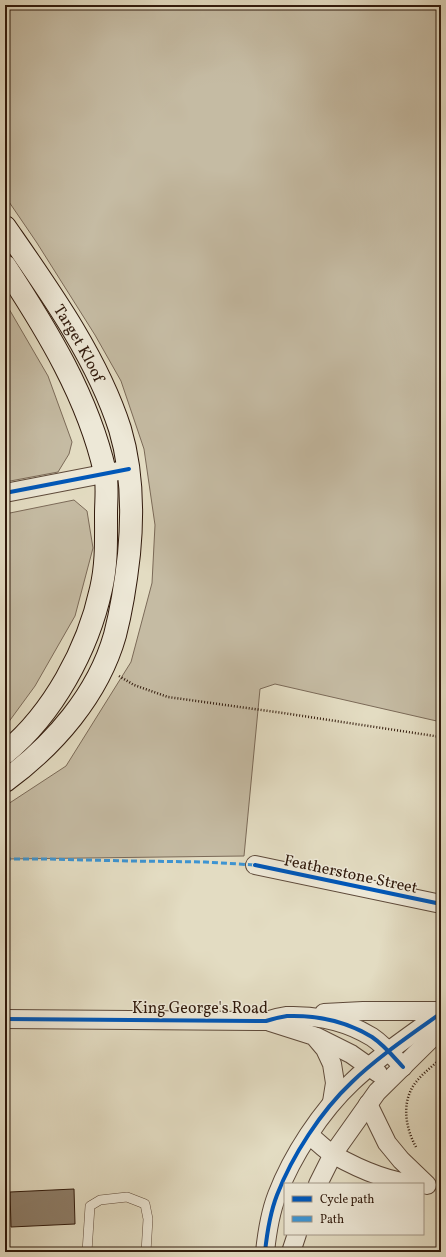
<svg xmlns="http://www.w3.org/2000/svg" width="446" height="1257" font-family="Vollkorn,serif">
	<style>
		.green { fill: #c5bba3; stroke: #7b6a58 }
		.building { fill: #8e7f6b; stroke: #311a0c }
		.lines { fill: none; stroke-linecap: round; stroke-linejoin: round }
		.lane-casing { stroke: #5e4a3a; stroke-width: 10 }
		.street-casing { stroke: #5e4a3a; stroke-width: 20 }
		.secondary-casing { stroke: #311a0c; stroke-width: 24 }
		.path { stroke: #311a0c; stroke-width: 2.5; stroke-dasharray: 1 2; stroke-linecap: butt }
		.lane { stroke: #ede8d7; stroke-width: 9 }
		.street { stroke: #ede8d7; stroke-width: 18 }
		.secondary { stroke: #ede8d7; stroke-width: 22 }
		.quiet { stroke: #3d94d2; stroke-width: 3; stroke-dasharray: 6 3; stroke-linecap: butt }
		.cycleway-casing { stroke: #ede8d7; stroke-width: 6 }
		.cycleway { stroke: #0057b8; stroke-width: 4 }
		.labels { text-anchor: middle; stroke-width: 3; stroke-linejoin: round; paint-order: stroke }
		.street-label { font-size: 16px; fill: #311a0c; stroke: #ede8d7 }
	</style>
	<rect width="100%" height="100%" fill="#e3dcc2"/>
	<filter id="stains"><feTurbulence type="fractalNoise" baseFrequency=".005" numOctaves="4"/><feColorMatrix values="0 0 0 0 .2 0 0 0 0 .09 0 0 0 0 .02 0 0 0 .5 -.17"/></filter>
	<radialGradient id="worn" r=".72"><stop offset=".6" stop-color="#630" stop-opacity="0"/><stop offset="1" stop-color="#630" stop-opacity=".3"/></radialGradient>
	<g class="green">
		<path d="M5 5H441V722L275 684 260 689 244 856 5 859V806L66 766 131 662 152 583 155 525 144 449 121 381 95 335 37 243 5 196Z"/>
		<path d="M5 302 48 376 72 442 69 454 58 472 5 482Z"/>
		<path d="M74 500 87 511 93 548 75 616 35 686 5 727V514Z"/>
	</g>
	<path class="building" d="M74 1189 75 1224 11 1227 10 1192Z"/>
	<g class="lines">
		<defs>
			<path id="lane" d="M87 1252 90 1206 100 1200 127 1197 145 1204 148 1219 146 1252"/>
			<g id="street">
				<path d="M5 493 129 469"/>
				<path d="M255 865 441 904"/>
				<path d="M324 1013 363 1011H441"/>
				<path d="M5 1019 266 1021C272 1019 280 1017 287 1016 317 1015 346 1021 372 1037 384 1045 393 1056 403 1067"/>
				<path d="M270 1022 314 1036 325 1049 332 1064 335 1083 332 1102"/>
				<path d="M317 1037 351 1054 378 1073"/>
				<path d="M368 1104 387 1143 401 1160 427 1185"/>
				<path d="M309 1135C317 1141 325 1150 334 1155 359 1169 388 1182 417 1184"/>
				<path d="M318 1184 333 1154 377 1092 441 1029"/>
				<path d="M265 1252C267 1233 270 1213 277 1195 292 1156 321 1111 352 1082 379 1056 411 1035 441 1013"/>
				<path d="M291 1252 297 1234"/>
			</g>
			<g id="secondary">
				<path id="s1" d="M5 227C48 289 97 357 120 429 132 469 133 513 129 554 126 581 122 608 115 635 98 695 54 745 5 781"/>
				<path d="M5 266C47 330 88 397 105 472 108 485 106 500 106 514 106 539 107 564 101 589 88 649 53 714 5 753"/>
			</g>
		</defs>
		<use href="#lane" class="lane-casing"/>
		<use href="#street" class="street-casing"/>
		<use href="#secondary" class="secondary-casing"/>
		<g class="path">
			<path d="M119 676 134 685 168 697 283 713 441 737"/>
			<path d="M416 1147C405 1127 401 1101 416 1082 423 1073 433 1066 441 1058"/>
		</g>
		<use href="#lane" class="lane"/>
		<use href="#street" class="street"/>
		<use href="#secondary" class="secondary"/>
		<path class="quiet" d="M5 859H45L130 861 205 862 255 865"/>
		<defs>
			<g id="cycleway">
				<path d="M5 493 129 469"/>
				<path d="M255 865 441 904"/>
				<path d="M5 1019 266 1021C272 1019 280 1017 287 1016 317 1015 346 1021 372 1037 384 1045 393 1056 403 1067"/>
				<path d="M265 1252C267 1233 270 1213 277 1195 292 1156 321 1111 352 1082 379 1056 411 1035 441 1013"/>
			</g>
		</defs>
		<use href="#cycleway" class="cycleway-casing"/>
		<use href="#cycleway" class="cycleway"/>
	</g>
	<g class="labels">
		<g class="street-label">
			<text dy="6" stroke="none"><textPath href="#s1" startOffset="138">Target Kloof</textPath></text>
			<text transform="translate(351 873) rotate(12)" y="6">Featherstone Street</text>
			<text x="200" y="1013">King George's Road</text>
		</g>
	</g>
	<rect width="446" height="1257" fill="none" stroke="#e3dcc2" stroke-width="20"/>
	<rect x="6" y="6" width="434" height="1245" fill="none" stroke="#311a0c" stroke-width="2"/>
	<rect x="10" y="10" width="426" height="1237" fill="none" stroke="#311a0c"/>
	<rect x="284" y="1183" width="140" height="52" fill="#ede8d7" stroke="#a29686"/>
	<rect x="292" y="1196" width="20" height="6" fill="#0057b8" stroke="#a29686"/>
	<text x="320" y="1203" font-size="12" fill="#311a0c">Cycle path</text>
	<rect x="292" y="1216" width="20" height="6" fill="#3d94d2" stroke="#a29686"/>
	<text x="320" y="1223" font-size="12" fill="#311a0c">Path</text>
	<rect width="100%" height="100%" filter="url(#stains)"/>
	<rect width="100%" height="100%" fill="url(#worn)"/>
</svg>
